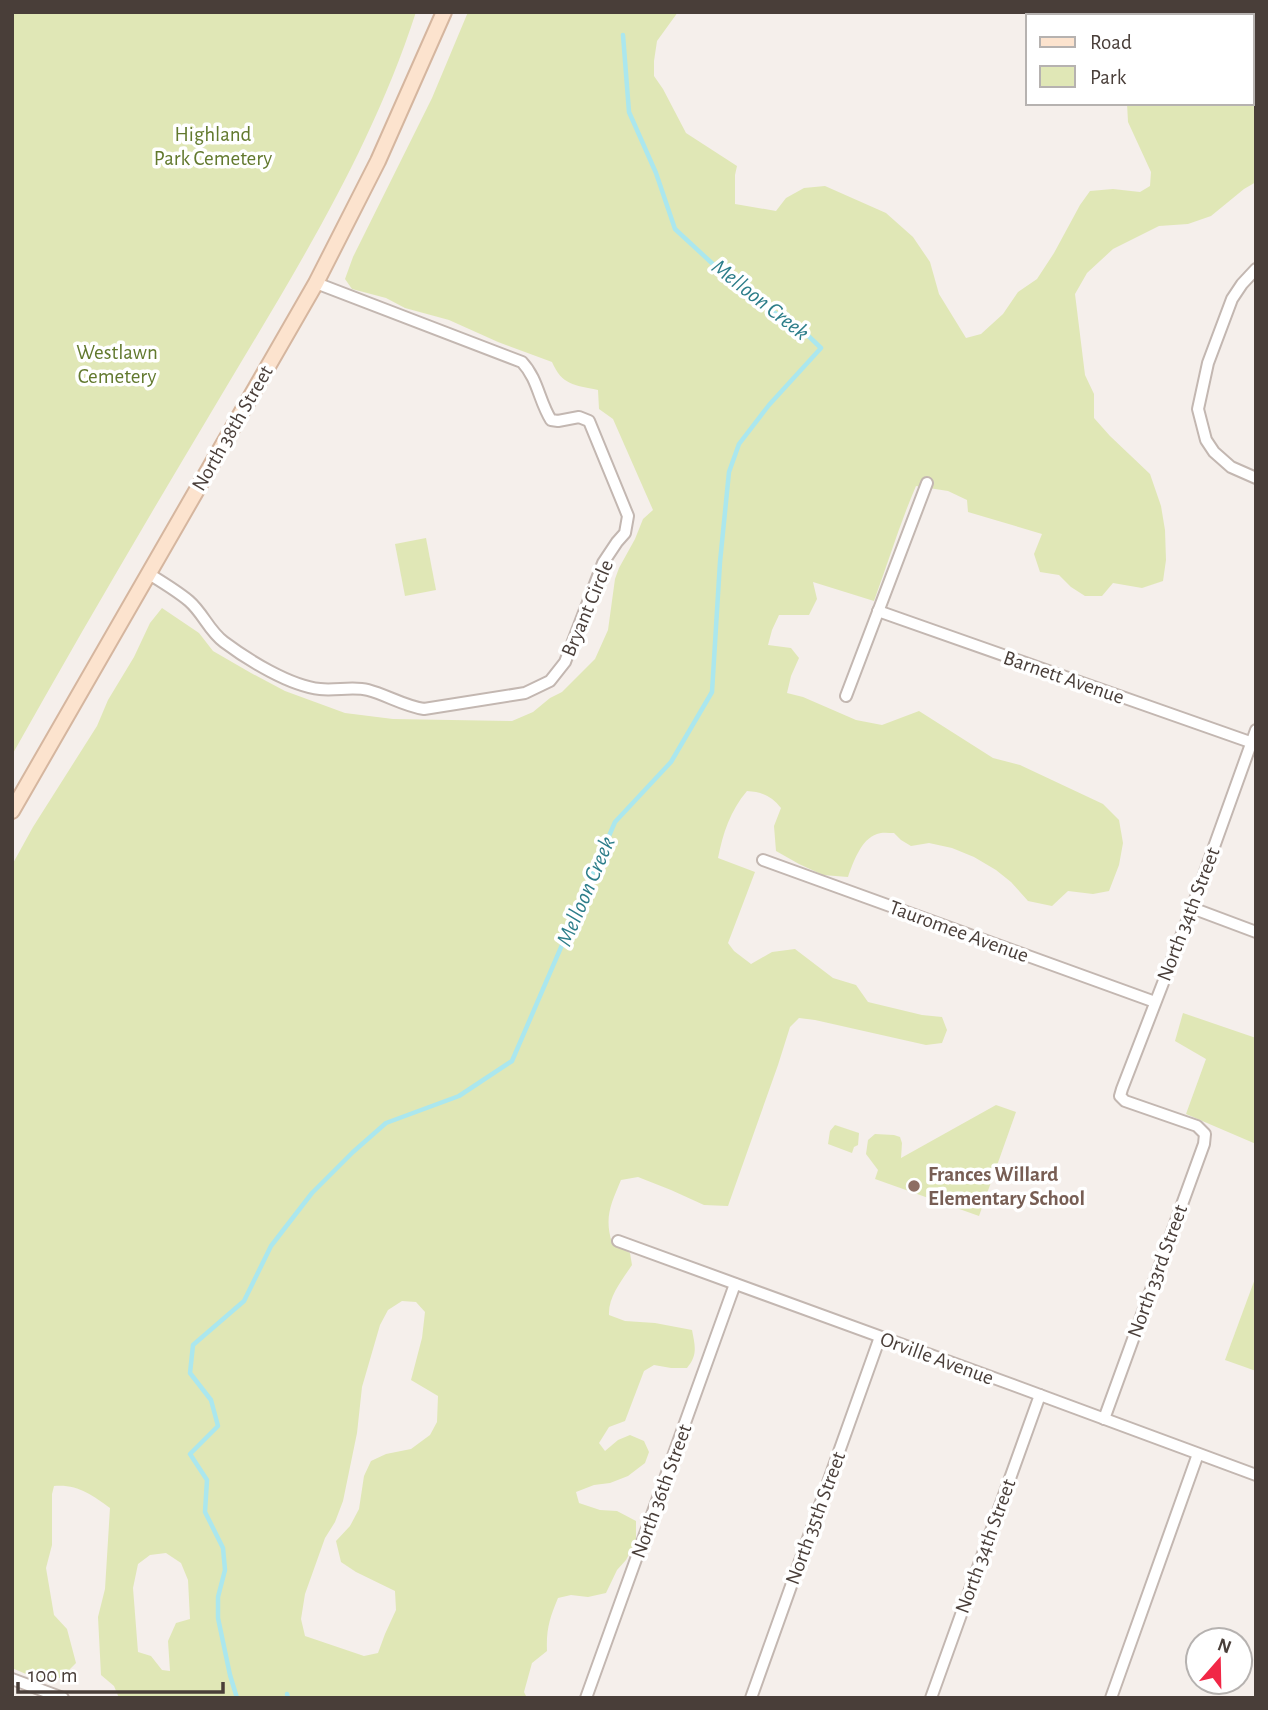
<svg xmlns="http://www.w3.org/2000/svg" width="1268" height="1710" font-family="'Alegreya Sans',sans-serif">
	<style>
		.green { fill: #e0e7b6; fill-rule: evenodd }
		.lines { fill: none; stroke-linecap: round; stroke-linejoin: round }
		.stream { stroke: #abe7ee; stroke-width: 4.5 }
		.minor-casing { stroke: #c3b7b1; stroke-width: 14 }
		.secondary-casing { stroke: #d5b69f; stroke-width: 18 }
		.minor { stroke: #fff; stroke-width: 10 }
		.secondary { stroke: #fce3ce; stroke-width: 14 }
		.education-dot { fill: #8d6e63; stroke: #fff; stroke-width: 2.5 }
		.labels { text-anchor: middle; stroke-width: 7; stroke-linejoin: round; paint-order: stroke }
		.park-label { font-size: 21px; fill: #62792e; stroke: #fff }
		.street-label { font-size: 21px; fill: #493e39; stroke: #fff }
		.education-label { font-size: 21px; font-weight: bold; fill: #785e54; stroke: #fff; text-anchor: start }
		.water-label { font-size: 23px; font-style: italic; fill: #2d7e8a; stroke: #fff }
	</style>
	<rect width="100%" height="100%" fill="#f5efeb"/>
	<g class="green">
		<path d="M12 12H416C368 160 287 284 209 416 142 528 76 641 12 755Z"/>
		<path d="M468 12H678L657 41 654 61V76L663 89 686 133 737 166 735 175V204L776 211 786 198 804 188 825 186 886 213 913 237 930 262 939 294 966 338 981 334 1003 314 1018 292 1037 279 1054 253 1080 205 1090 191 1113 189 1140 192 1150 186 1151 172 1128 122 1127 103H1252V98L1256 100V182L1244 189 1211 216 1188 224 1159 226 1113 249 1087 273 1075 294 1085 375 1094 394V418L1110 436 1150 474 1161 506 1165 530 1166 560 1163 581 1142 588 1113 583 1102 596H1085L1071 587 1059 575 1040 572 1034 554 1042 534 968 512 967 500 948 491 916 486C900 523 888 563 874 601L813 582 817 599 809 615H779L772 630 768 645 791 648 799 658 791 676 787 693 803 697 856 720 882 725 919 711 993 758 1020 765 1103 804 1119 820 1123 843 1119 865 1109 891 1093 894 1068 891 1052 906 1028 901 1011 882 996 870 974 857 952 848 929 843 911 846 901 840 894 833C888 833 882 832 877 834 861 839 853 863 848 877L823 875 799 864 776 851 774 826 781 808C772 796 762 792 747 791 730 811 723 833 718 858L755 872 728 943 734 951 751 964 772 952 795 949 833 978 856 985 868 1002 922 1015 942 1017 947 1030 942 1043 926 1045 815 1020 799 1018 790 1027 778 1065 728 1206 704 1205 671 1190 638 1177 621 1180C611 1204 604 1217 612 1243L630 1253 632 1265C622 1280 608 1297 609 1315L625 1321 655 1323 692 1330C695 1346 698 1355 687 1368H671L654 1365 644 1371 625 1421 609 1427 599 1443 605 1451 618 1440 630 1435 644 1441 649 1452 645 1463 628 1476 610 1483 594 1485 576 1492 579 1503 600 1510 617 1511 636 1521V1541L626 1560 617 1570 606 1593 588 1597 571 1595 558 1598C550 1617 546 1629 547 1651L532 1663 524 1692 527 1698H119L114 1686 101 1675 98 1617 105 1589 110 1508C92 1495 78 1484 54 1486L52 1494V1545L46 1568 54 1615 67 1629 76 1663 61 1678 33 1677 12 1668V865L33 827 97 726 108 700 134 657 150 623 162 608 199 633 213 651 251 673 285 691 345 713 393 719 512 721 533 712 550 698 562 692 595 659 608 630 615 579 619 568 635 539 643 519 653 510 613 419 599 409 598 390C574 385 562 385 552 362L498 342 449 320 405 308 386 298 352 289 345 279 353 257 432 98ZM402 1301 416 1302 425 1312 422 1338 411 1380 438 1396 437 1422 430 1435 411 1449 386 1454 371 1461 364 1476 359 1509 350 1526 336 1541 341 1562 356 1572 395 1591 396 1610 385 1634 378 1653 364 1656 305 1636 301 1619 305 1594 325 1538 335 1522 343 1501 357 1433 362 1387 380 1325 388 1310ZM166 1553 181 1563 188 1580 190 1619 176 1623 168 1641 170 1671 162 1670 151 1656 138 1652 133 1588 138 1564 150 1555Z"/>
		<path d="M1149 12H1256V53L1252 52V16H1158Z"/>
		<path d="M426 538 436 590 405 596 395 544Z"/>
		<path d="M1183 1013 1256 1038V1144L1186 1114 1206 1059 1175 1041Z"/>
		<path d="M996 1105 1016 1112 979 1216 875 1179 878 1170 866 1154 868 1140 875 1134 894 1135 900 1137 902 1143 901 1158Z"/>
		<path d="M835 1125 859 1133 858 1145 854 1147 852 1153 828 1144 830 1131Z"/>
		<path d="M1256 1276V1371L1225 1360Z"/>
	</g>
	<g class="lines">
		<g class="stream">
			<path d="M287 1694 288 1698"/>
			<path d="M237 1698 230 1675 218 1618V1597L225 1570 223 1548 205 1512 207 1480 190 1454 218 1426 211 1400 190 1373 193 1345 244 1301 271 1246 312 1193 353 1152 386 1123 459 1096 512 1061 615 822 671 762 712 692 720 562 729 472 739 444 769 405 821 348 798 326 763 306 715 266 675 229 656 173 629 112 623 35"/>
		</g>
		<defs>
			<g id="minor">
				<path d="M1256 269 1242 284 1232 299 1208 363 1198 409 1206 440 1214 452 1231 467 1256 478"/>
				<path d="M149 574C162 582 177 591 189 601 203 613 209 631 224 642 248 660 290 686 320 689 335 691 353 686 368 690 387 695 404 706 424 709L525 693 550 681 565 662 603 563 617 542 625 533 628 516 589 421 579 417 558 421 551 420C539 401 538 379 522 362L316 283"/>
				<path d="M878 611 1250 742"/>
				<path d="M846 696 927 483"/>
				<path d="M763 860 1155 1002"/>
				<path d="M1192 908 1256 932"/>
				<path d="M618 1241 1013 1385 1256 1475"/>
				<path d="M1104 1419 1204 1144 1205 1134 1197 1126 1125 1101 1120 1096 1122 1089 1192 908 1256 730"/>
				<path d="M12 1679 63 1698"/>
				<path d="M586 1698 735 1284"/>
				<path d="M751 1698 880 1337"/>
				<path d="M931 1698 1040 1395"/>
				<path d="M1111 1698 1198 1454"/>
			</g>
			<g id="secondary">
				<path d="M1098 12 1108 16"/>
				<path d="M1252 69 1256 71"/>
				<path d="M12 811 316 283 378 161 444 12"/>
			</g>
		</defs>
		<use href="#minor" class="minor-casing"/>
		<use href="#secondary" class="secondary-casing"/>
		<use href="#minor" class="minor"/>
		<use href="#secondary" class="secondary"/>
	</g>
	<circle class="education-dot" cx="914" cy="1186" r="7"/>
	<g class="labels">
		<g class="park-label">
			<text x="213" y="141">Highland<tspan x="213" dy="24">Park Cemetery</tspan></text>
			<text x="117" y="359">Westlawn<tspan x="117" dy="24">Cemetery</tspan></text>
		</g>
		<g class="street-label">
			<text transform="translate(232 428) rotate(-60)" y="7">North 38th Street</text>
			<text transform="translate(587 608) rotate(-67)" y="7">Bryant Circle</text>
			<text transform="translate(1064 677) rotate(19)" y="7">Barnett Avenue</text>
			<text transform="translate(1188 914) rotate(-69)" y="7">North 34th Street</text>
			<text transform="translate(959 931) rotate(20)" y="7">Tauromee Avenue</text>
			<text transform="translate(1157 1271) rotate(-70)" y="7">North 33rd Street</text>
			<text transform="translate(937 1358) rotate(20)" y="7">Orville Avenue</text>
			<text transform="translate(661 1491) rotate(-70)" y="7">North 36th Street</text>
			<text transform="translate(815 1518) rotate(-70)" y="7">North 35th Street</text>
			<text transform="translate(985 1546) rotate(-70)" y="7">North 34th Street</text>
		</g>
		<g class="education-label">
			<text x="928" y="1181">Frances Willard<tspan x="928" dy="24">Elementary School</tspan></text>
		</g>
		<g class="water-label">
			<text transform="translate(761 299) rotate(38)" y="8">Melloon Creek</text>
			<text transform="translate(585 891) rotate(-67)" y="8">Melloon Creek</text>
		</g>
	</g>
	<rect width="1268" height="1710" fill="none" stroke="#493e39" stroke-width="28"/>
	<rect x="1026" y="14" width="228" height="91" fill="#ffffff" stroke="#b6b2b0" stroke-width="2"/>
	<rect x="1040" y="37" width="35" height="10" fill="#fce3ce" stroke="#b6b2b0" stroke-width="2"/>
	<text x="1090" y="49" font-size="21" fill="#493e39">Road</text>
	<rect x="1040" y="66" width="35" height="21" fill="#e0e7b6" stroke="#b6b2b0" stroke-width="2"/>
	<text x="1090" y="84" font-size="21" fill="#493e39">Park</text>
	<g transform="translate(1219 1661) rotate(20)"><circle r="33" fill="#ffffff" stroke="#b6b2b0" stroke-width="2"/>
	<path d="M0-5L12 26L0 18L-12 26Z" fill="#f12746"/>
	<text y="-10" font-size="19" font-weight="bold" text-anchor="middle" fill="#493e39">N</text>
	</g>
	<path d="M18 1682v10h205v-10" fill="none" stroke="#493e39" stroke-width="3.5"/>
	<text x="28" y="1682" font-size="21" fill="#493e39" stroke="#ffffff" stroke-width="5" paint-order="stroke">100 m</text>
</svg>
